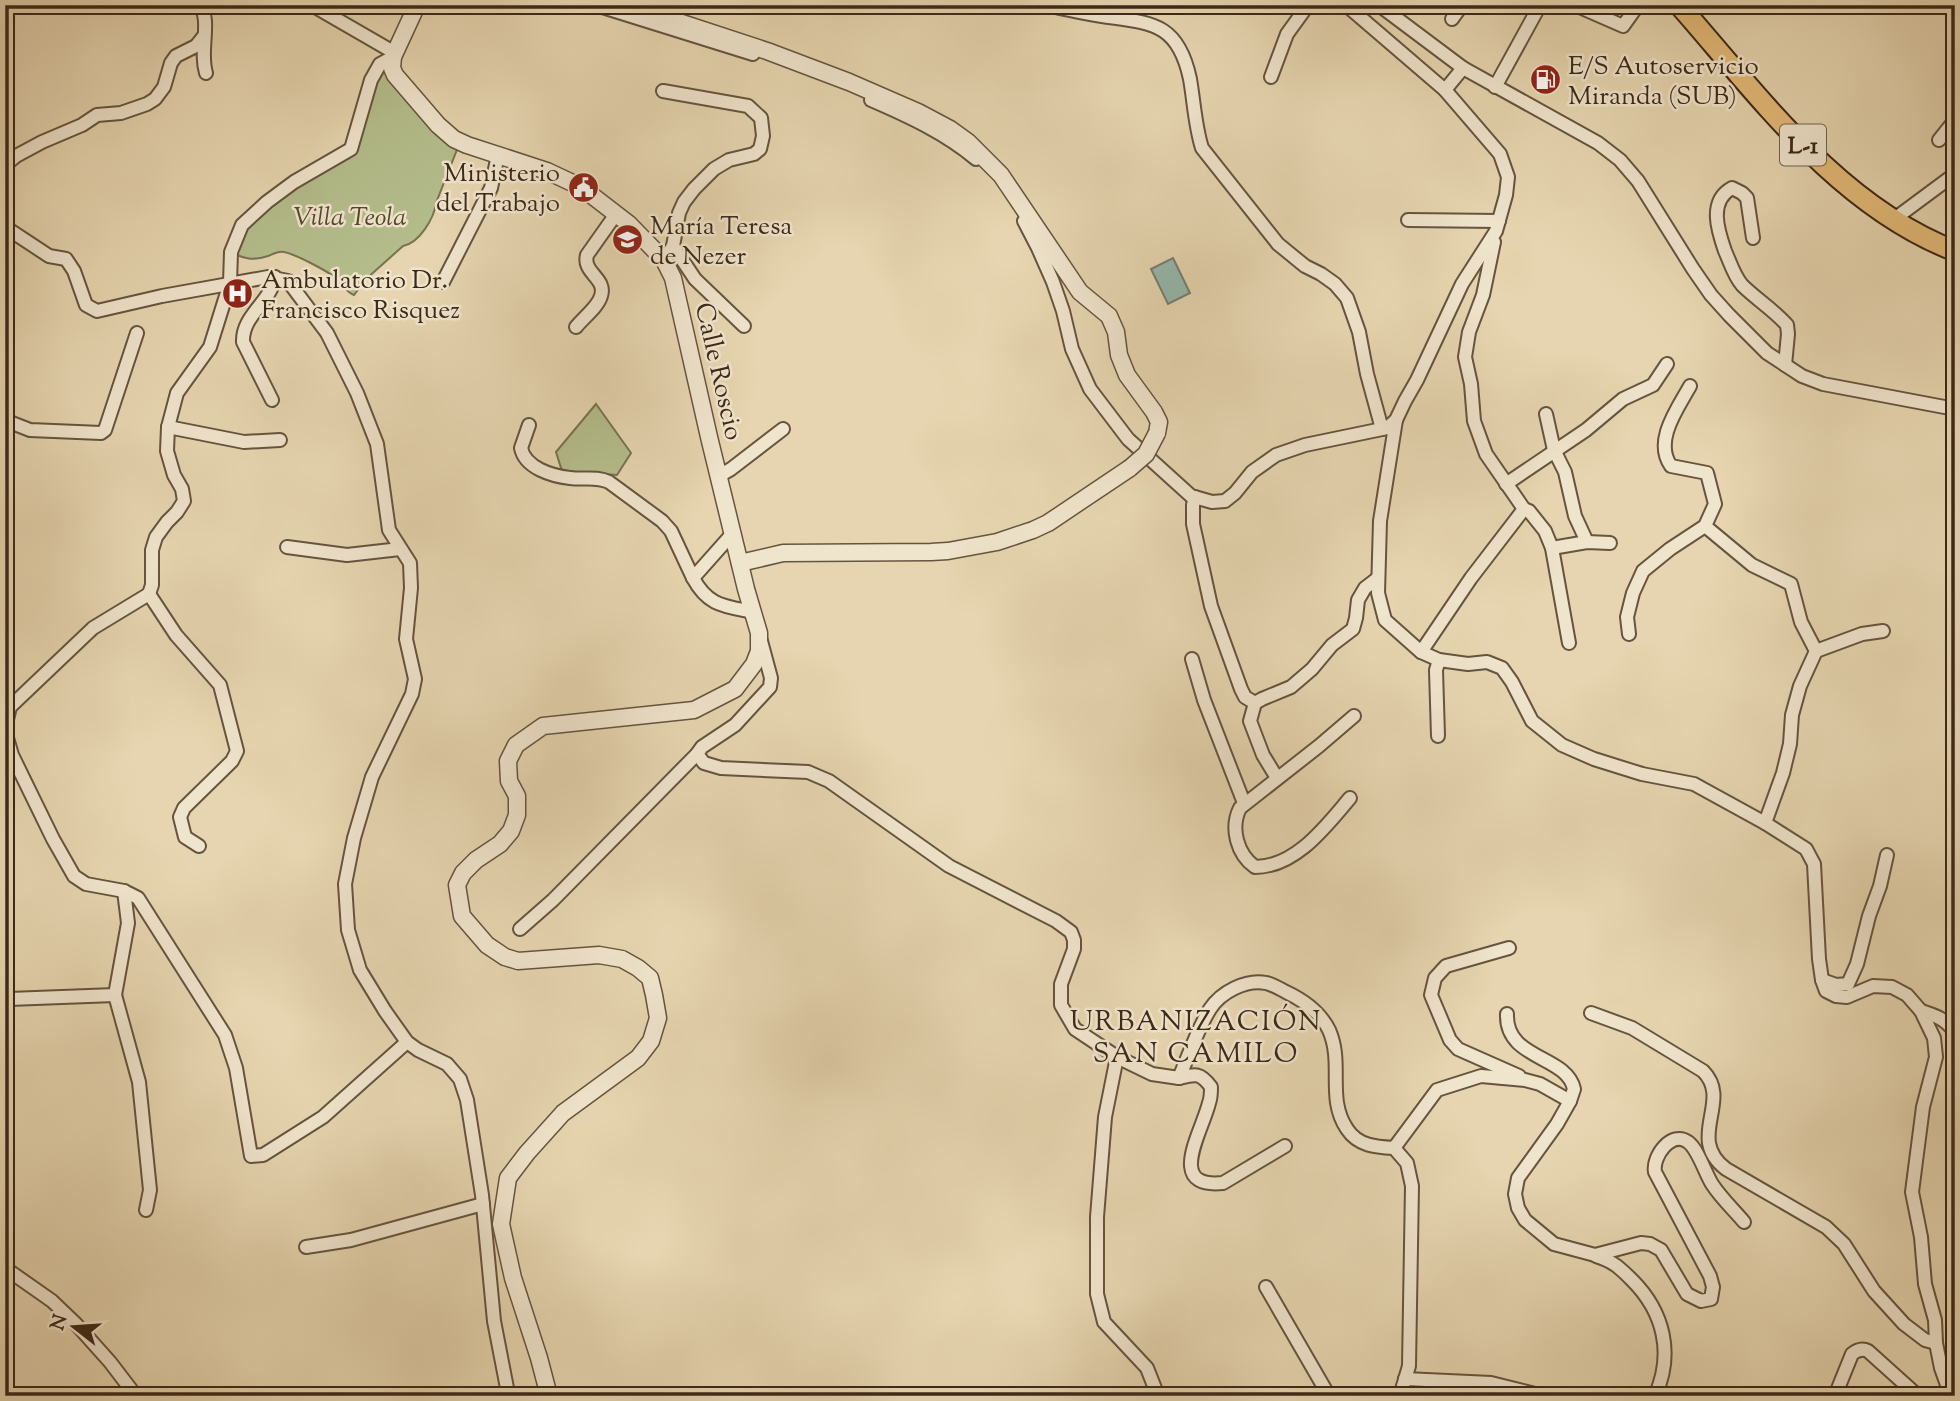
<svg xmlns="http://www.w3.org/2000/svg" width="1960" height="1401" font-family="'Sorts Mill Goudy',serif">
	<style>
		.green { fill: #b4bd8c; stroke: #787352; stroke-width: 2 }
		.water { fill: #96b8ae; stroke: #727f72; stroke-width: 2 }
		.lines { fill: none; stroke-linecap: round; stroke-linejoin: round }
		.minor-casing { stroke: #66543e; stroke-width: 16 }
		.tertiary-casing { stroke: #66543e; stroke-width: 19 }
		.primary-casing { stroke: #3c2918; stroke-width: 23 }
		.minor { stroke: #efe4cc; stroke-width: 12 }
		.tertiary { stroke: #efe4cc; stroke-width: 16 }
		.primary { stroke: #e3ba78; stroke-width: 19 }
		.tertiary-bridge-casing { stroke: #66543e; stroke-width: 19; stroke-linecap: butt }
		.tertiary-bridge { stroke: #efe4cc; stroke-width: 16 }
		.labels { text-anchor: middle; stroke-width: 5; stroke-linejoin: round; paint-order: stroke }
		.shield { fill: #efe4cc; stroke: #72614e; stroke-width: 2 }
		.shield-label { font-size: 24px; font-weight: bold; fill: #3c2918 }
		.poi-label { font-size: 26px; fill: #3c2918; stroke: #efe4cc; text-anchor: start }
		.park-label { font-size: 26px; font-style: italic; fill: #54472f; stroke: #efe4cc }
		.street-label { font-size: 26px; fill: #3c2918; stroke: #efe4cc }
		.neighbourhood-label { font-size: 28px; letter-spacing: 2px; fill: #3c2918; stroke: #efe4cc }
	</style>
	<rect width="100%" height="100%" fill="#e6d5b0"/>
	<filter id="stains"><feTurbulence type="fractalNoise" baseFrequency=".00286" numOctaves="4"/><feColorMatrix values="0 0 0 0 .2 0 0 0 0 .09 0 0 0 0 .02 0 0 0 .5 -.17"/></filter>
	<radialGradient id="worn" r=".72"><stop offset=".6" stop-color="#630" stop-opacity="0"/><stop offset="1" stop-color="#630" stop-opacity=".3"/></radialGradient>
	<g class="green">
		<path d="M380 64 392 68 460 142 436 203C434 219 419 243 403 246L365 280 354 295C346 292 345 286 338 280 330 272 295 254 284 252 278 251 273 254 268 256 253 261 244 259 231 252L242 225 351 149Z"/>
		<path d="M596 404 631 453 617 475 562 471 556 452Z"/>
	</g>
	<path class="water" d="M1173 258 1190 293 1168 304 1151 269Z"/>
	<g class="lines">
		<defs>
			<g id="minor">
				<path d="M202 5C203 11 205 17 205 22 206 40 201 56 206 73"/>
				<path d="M312 5 395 53"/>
				<path d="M596 5 753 54"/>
				<path d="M1049 5C1066 10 1084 13 1102 16 1151 23 1178 22 1190 79 1194 102 1195 126 1202 148L1278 244 1305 266 1321 274 1335 284 1347 298 1359 332 1367 374 1382 429"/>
				<path d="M1379 5 1463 68 1598 143 1620 160 1638 181 1693 269 1711 295 1729 315 1767 353 1802 376 1823 384 1955 409"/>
				<path d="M1575 5 1623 26 1638 5"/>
				<path d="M1452 19 1462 5"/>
				<path d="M1271 77 1287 34 1308 5"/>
				<path d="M1495 87 1540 5"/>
				<path d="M1445 90 1463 68"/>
				<path d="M663 91 748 106 761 118 763 136 760 149 754 154 729 160 714 169 694 189 684 202 679 213 673 246 664 260"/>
				<path d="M871 100C908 116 945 133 976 159"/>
				<path d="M1939 140 1955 120"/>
				<path d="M5 165 16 156 42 142 82 125 97 115 121 113 147 104 155 99 164 87 171 63 176 56 196 46 204 36"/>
				<path d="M1408 220 1499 221"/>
				<path d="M1893 220 1955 174"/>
				<path d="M1024 221 1038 248 1053 282 1063 311 1072 349 1090 389 1128 439 1191 496 1212 502 1225 501 1235 493 1252 472 1276 455 1305 445 1387 428 1396 420 1405 401 1417 380 1462 284 1496 231 1506 195 1508 177 1500 154 1445 90 1346 5"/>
				<path d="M5 227 49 256 66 259 74 271 86 305 97 311 162 296 268 277 288 281 327 333 357 393 377 444 389 530 410 563 411 588 406 639 415 679 412 694 372 777 354 838 345 884 348 930 360 970 385 1011 407 1042 418 1050 447 1064 460 1079 467 1100 482 1195 494 1321 507 1388V1396"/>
				<path d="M1753 238 1747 198 1742 193 1732 188C1708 201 1718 231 1725 251 1730 262 1734 276 1742 285 1756 299 1774 310 1787 325L1788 334 1785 365"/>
				<path d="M1494 242 1483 295 1469 332 1465 357 1471 384 1474 421 1486 454 1524 509 1529 511 1545 531 1552 548 1569 643"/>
				<path d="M673 246 695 279 744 326"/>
				<path d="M443 282 491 188 498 155"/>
				<path d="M576 327C583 318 598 307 601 296 607 278 582 273 587 255L616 214"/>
				<path d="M272 400 243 342C242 315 271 302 275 277"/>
				<path d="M1546 414 1554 450 1565 472 1575 516 1587 542"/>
				<path d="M5 418 12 423 30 430 101 433 105 430 137 333"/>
				<path d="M1396 420 1380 521 1378 593 1385 620 1421 652 1439 660 1468 664 1487 662 1502 668 1512 682 1532 721 1562 745 1594 759 1642 774 1694 784 1765 823 1806 849 1814 864 1819 959 1822 980 1826 991 1836 996 1847 997 1873 986 1892 987 1907 995 1921 1011 1934 1038 1936 1057 1923 1107 1912 1192 1921 1237 1925 1284 1935 1320 1936 1343 1941 1368 1951 1396"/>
				<path d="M529 425 521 448C525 468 552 476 570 478 584 480 596 476 609 482L662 521 671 531 693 578 733 533"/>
				<path d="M168 427 244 442 280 440"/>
				<path d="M719 476 731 469 783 429"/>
				<path d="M1506 484 1586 430 1623 399 1653 385 1667 364"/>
				<path d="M1195 497 1193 505V524L1211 606 1241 689 1245 697 1255 703"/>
				<path d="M1705 526 1752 565 1791 584 1801 622 1816 651"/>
				<path d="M287 547 347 555 400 549"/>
				<path d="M1552 548 1587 542 1610 543"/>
				<path d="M693 578C708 606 724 606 753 612"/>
				<path d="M149 594 176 635 220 685 237 751 232 761 184 808 180 817 185 837 199 846"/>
				<path d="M1629 634 1627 617 1633 593 1643 571 1670 549 1705 526 1715 504 1707 473 1671 466C1653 441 1678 408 1690 386"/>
				<path d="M761 641 771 678 770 687 735 725 702 747 697 754 704 763 721 768 808 772 829 781 949 866 1056 921 1071 932 1074 940V949L1061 984V1005L1075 1029 1117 1057 1152 1074 1179 1078C1189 1055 1197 1030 1210 1009 1221 992 1246 979 1266 983 1272 984 1280 989 1286 992 1303 1000 1320 1012 1329 1030 1344 1064 1326 1098 1347 1129 1358 1146 1376 1147 1394 1148L1437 1090 1481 1076 1525 1080 1540 1084 1570 1101 1557 1124 1518 1178 1515 1194 1518 1208 1525 1220 1554 1244 1595 1255 1641 1243 1650 1244 1661 1250 1687 1294 1701 1301 1711 1299 1713 1287 1710 1276 1655 1172C1652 1156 1672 1130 1688 1142 1698 1149 1705 1173 1712 1184 1721 1198 1734 1210 1744 1222"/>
				<path d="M1421 652 1471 578 1524 509"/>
				<path d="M1192 659 1204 700 1244 803"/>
				<path d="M5 728 10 707 93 628 149 594 152 585V550L156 537 167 522 177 512 184 501 182 489 174 475 167 451 168 427 177 393 210 347 230 283 231 252 242 225 267 202 294 182 351 149 371 80 380 64 393 57"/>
				<path d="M5 731 12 755 53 839 74 876 86 884 124 891 128 923 115 995 9 999 5 997"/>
				<path d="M1438 736 1436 670 1439 660"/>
				<path d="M1277 778 1263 755 1250 721 1255 703 1262 699 1291 687 1312 669 1332 645 1353 629 1356 618 1358 600 1365 588 1378 578"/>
				<path d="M1350 798C1326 826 1296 867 1255 867 1237 854 1230 828 1240 808L1319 746 1354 716"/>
				<path d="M1765 823 1783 773 1790 744 1792 715 1800 686 1816 651 1862 634 1883 631"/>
				<path d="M124 891 138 898 225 1035 236 1068 251 1156 263 1155 323 1117 407 1042"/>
				<path d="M520 929 553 900 697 754"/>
				<path d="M1509 948 1446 966 1435 978 1431 995 1450 1040 1458 1049 1519 1076"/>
				<path d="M1822 980 1836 985 1848 984 1857 964 1869 916 1880 886 1887 855"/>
				<path d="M115 995 139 1082 150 1190 146 1210"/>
				<path d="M1921 1011C1937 1016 1945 1019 1955 1032"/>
				<path d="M1591 1013 1632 1028 1703 1071C1733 1101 1685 1138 1726 1169L1826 1227 1844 1244 1874 1291 1904 1324 1925 1340 1936 1343"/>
				<path d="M1507 1014C1505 1060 1567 1055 1574 1089L1570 1101"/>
				<path d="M1117 1057 1105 1117 1097 1217V1294L1104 1322 1147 1368 1158 1396"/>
				<path d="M1179 1078C1195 1074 1200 1072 1211 1087 1211 1092 1211 1098 1209 1103 1202 1132 1165 1189 1223 1183L1285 1146"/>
				<path d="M1394 1148 1407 1163 1412 1186 1409 1366 1400 1396"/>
				<path d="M306 1247 351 1240 483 1204"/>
				<path d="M1596 1256C1613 1261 1620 1268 1632 1280 1664 1312 1674 1354 1655 1396"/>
				<path d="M5 1268 52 1301 76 1324 110 1362 136 1396"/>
				<path d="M1266 1287 1329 1396"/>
				<path d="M1405 1379 1491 1383 1543 1396"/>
				<path d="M1835 1396 1852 1354C1857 1350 1862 1348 1868 1351L1918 1396"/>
			</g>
			<g id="tertiary">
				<path d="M417 5 393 57 392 68 395 75 438 125 454 139 467 145 547 171 581 187 629 224 664 260 673 278 709 437 746 589 759 633V651L754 664 735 689 694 710 543 726 516 745 508 761 509 781 517 796V815L511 831 500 844 476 860 463 873 457 885 462 916 487 945 505 957 518 961 599 955 622 959 638 968 650 978 654 995 658 1018 651 1041 638 1058 563 1113 527 1153 508 1178 501 1224 513 1278 539 1358 549 1396"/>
				<path d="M647 5 660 14 676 21 767 51 849 82 918 112 950 129 968 142 1001 175 1080 292 1109 316 1116 332 1119 355 1127 375 1154 412 1159 422 1157 433"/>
				<path d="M740 563 783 553 931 552 948 551 997 542 1033 530 1048 523 1130 468"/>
			</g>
			<path id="primary" d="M1679 5C1759 96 1838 206 1955 251"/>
		</defs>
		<use href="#minor" class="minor-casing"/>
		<use href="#tertiary" class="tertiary-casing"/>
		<use href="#primary" class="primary-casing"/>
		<use href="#minor" class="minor"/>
		<use href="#tertiary" class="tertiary"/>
		<use href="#primary" class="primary"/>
		<defs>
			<path id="tertiary-bridge" d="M1130 468 1146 454 1157 433"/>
		</defs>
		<use href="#tertiary-bridge" class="tertiary-bridge-casing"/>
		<use href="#tertiary-bridge" class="tertiary-bridge"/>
	</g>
	<defs>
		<symbol id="fuel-disc" viewBox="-11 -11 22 22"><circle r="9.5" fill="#8f2418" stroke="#efe4cc"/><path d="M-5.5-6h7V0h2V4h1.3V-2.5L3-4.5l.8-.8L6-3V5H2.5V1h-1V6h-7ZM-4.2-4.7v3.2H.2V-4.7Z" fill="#fff"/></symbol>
		<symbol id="civic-disc" viewBox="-11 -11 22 22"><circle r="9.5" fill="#8f2418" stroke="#efe4cc"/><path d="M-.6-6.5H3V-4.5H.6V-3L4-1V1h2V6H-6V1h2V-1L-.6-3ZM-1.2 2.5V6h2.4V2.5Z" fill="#fff"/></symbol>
		<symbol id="university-disc" viewBox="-11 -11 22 22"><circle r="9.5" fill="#8f2418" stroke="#efe4cc"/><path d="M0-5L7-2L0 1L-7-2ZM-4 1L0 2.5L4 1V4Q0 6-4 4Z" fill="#fff"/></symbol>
		<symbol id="hospital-disc" viewBox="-11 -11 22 22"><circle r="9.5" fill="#8f2418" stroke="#efe4cc"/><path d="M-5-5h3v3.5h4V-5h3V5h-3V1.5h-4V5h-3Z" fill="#fff"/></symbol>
	</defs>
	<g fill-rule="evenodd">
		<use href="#fuel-disc" x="1528" y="62" width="35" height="35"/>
		<use href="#civic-disc" x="566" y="170" width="35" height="35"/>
		<use href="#university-disc" x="610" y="222" width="35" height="35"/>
		<use href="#hospital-disc" x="220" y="276" width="35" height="35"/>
	</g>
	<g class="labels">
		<rect class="shield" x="1780" y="124.5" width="46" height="41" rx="5"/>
		<g class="shield-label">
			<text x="1803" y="153">L-1</text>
		</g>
		<g class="poi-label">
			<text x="1568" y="74">E/S Autoservicio<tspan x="1568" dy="30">Miranda (SUB)</tspan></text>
			<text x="560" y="181" text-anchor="end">Ministerio<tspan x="560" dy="30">del Trabajo</tspan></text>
			<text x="650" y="234">María Teresa<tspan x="650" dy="30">de Nezer</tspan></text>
			<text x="261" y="288">Ambulatorio Dr.<tspan x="261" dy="30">Francisco Risquez</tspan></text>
		</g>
		<g class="park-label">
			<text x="350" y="225">Villa Teola</text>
		</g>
		<g class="street-label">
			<text transform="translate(720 371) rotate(77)" y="9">Calle Roscio</text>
		</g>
		<g class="neighbourhood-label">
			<text x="1196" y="1030">URBANIZACIÓN<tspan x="1196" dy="32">SAN CAMILO</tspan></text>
		</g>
	</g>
	<rect width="1960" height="1401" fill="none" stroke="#e6d5b0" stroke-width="28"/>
	<rect x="7" y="7" width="1946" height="1387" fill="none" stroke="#3c2918" stroke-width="3.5"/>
	<rect x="14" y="14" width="1932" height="1373" fill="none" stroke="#3c2918" stroke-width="2"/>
	<g transform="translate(74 1327) rotate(287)" stroke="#efe4cc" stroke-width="5" paint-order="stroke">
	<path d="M0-5L12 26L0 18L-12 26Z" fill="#3c2918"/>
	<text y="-10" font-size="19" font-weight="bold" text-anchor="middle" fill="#3c2918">N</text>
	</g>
	<rect width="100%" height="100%" filter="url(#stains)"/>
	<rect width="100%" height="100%" fill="url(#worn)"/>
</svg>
